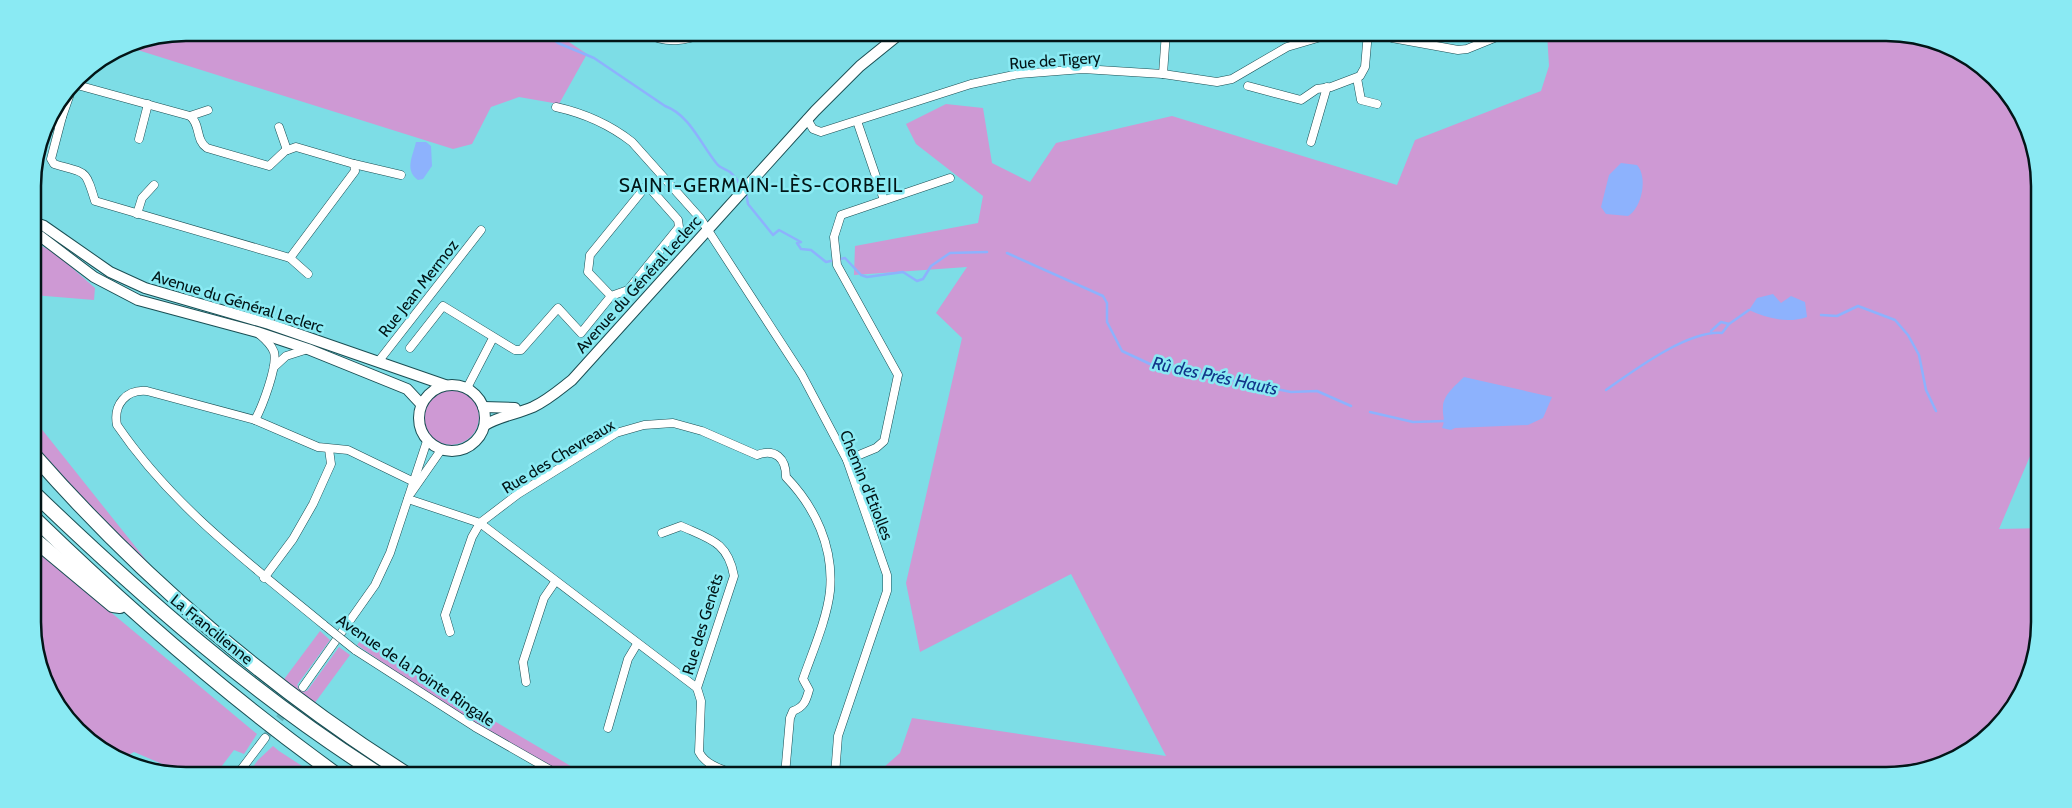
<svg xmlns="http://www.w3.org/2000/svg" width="2072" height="808" font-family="Cabin,sans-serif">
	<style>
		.green { fill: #ce99d4 }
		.water { fill: #8db2fd }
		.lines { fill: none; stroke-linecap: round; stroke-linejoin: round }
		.stream { stroke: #8db2fd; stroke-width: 2.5 }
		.street-tunnel { stroke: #64b5bd; stroke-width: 8; stroke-dasharray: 8 4; stroke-linecap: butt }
		.street-casing { stroke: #1a4e53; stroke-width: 9 }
		.secondary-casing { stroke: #1a4e53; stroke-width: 12 }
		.highway-casing { stroke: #1a4e53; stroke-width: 16 }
		.street { stroke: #fff; stroke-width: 8 }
		.secondary { stroke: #fff; stroke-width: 10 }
		.highway { stroke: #fff; stroke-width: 14 }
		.street-bridge-casing { stroke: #1a4e53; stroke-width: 9; stroke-linecap: butt }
		.street-bridge { stroke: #fff; stroke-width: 8 }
		.labels { text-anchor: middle; stroke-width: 5; stroke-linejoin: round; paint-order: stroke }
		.street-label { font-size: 16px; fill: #021517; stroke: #8aeaf3 }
		.water-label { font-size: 18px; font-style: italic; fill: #12368a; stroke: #8aeaf3 }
		.quarter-label { font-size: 19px; letter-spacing: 1px; fill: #021517; stroke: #8aeaf3 }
		.rim { fill: none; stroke: #021517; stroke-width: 2.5 }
	</style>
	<rect width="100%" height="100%" fill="#7ddde6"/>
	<g class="green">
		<path d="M186 32H554L587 54 559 104 519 97 491 107 472 144 453 149 125 46Z"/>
		<path d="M1886 32 1935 41 1971 59 2008 92 2038 166 2039 435 1999 529 2039 528V622L2031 671 2008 715 1979 744 1935 767 1895 775H875L900 753 912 718 1166 756 1071 574 920 652 906 583 962 338 936 313 967 267 854 275 855 246 978 223 983 196 916 144 906 124 946 104 983 108 992 163 1030 182 1056 143 1172 116 1397 185 1415 140 1541 91 1549 66 1547 33Z"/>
		<path d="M33 242 54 252 95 288 94 300 33 295Z"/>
		<circle cx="451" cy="417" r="28"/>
		<path d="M34 415 36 422 150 565 77 495 34 447Z"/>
		<path d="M35 549 257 734 244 754 234 750 215 775H188L134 752 123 758 70 722 35 651Z"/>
		<path d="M320 631 330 640 297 685 307 691 339 647 350 655 314 704 282 682Z"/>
		<path d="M365 635 450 695 586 775H559L418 687 357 645Z"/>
		<path d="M273 746 279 751 316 775H247L258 760Z"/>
	</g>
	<g class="water">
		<path d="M416 142H426L431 146 432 166 423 179 418 180C404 170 413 156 416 142Z"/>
		<path d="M1621 163 1637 165C1648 177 1642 208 1628 216L1606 214 1601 207 1609 175Z"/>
		<path d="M1773 294 1781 303 1791 296 1805 302 1807 317C1787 324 1767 318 1749 310L1757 298Z"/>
		<path d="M1464 377 1552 397 1543 418 1528 425 1455 428 1451 430 1442 428C1446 419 1442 416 1443 407 1443 395 1456 385 1464 377Z"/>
	</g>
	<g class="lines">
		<g class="stream">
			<path d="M544 32 558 43 594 58 665 106C690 115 701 145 717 164 720 168 726 169 730 172 735 176 739 183 742 188"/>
			<path d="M746 192 748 204 773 235 779 230 801 242 797 243 801 249 811 250 826 262 845 258 861 275 867 277 903 272 917 281 923 279 931 266 950 253 987 252"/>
			<path d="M1007 253 1103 296 1107 303V322L1122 351 1150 364 1291 392 1317 391 1351 406"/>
			<path d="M1821 315 1837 316 1858 306 1895 320 1908 335 1919 355 1926 390 1936 411"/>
			<path d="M1711 331 1721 322 1729 324"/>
			<path d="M1606 390C1633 371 1688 330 1722 333L1729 324 1749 310"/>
			<path d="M1370 412 1413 422 1445 421"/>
		</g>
		<path class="street-tunnel" d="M265 738 303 687"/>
		<defs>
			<g id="street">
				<path d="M643 32C667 45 685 41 709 32"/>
				<path d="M1380 32 1392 38 1458 50 1467 49 1509 32"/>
				<path d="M1163 74 1166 32"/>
				<path d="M1357 78 1361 100 1377 104"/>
				<path d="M77 85 190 116C201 124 195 140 207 148L269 166 285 151 296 147 354 164 355 171 290 258 95 201C85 168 87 174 54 164L51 159 62 117 72 88Z"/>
				<path d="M1248 86 1301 100 1317 89 1331 87 1360 76 1365 67 1368 32"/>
				<path d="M556 107C583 113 609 124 632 142L700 218 802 375 847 460 887 575V591L838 736 835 775"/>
				<path d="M51 114 62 117"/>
				<path d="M190 116 208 110"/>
				<path d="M807 119 813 129 821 132 971 84 1019 74 1083 69 1163 74 1217 82 1232 79 1287 47 1338 32"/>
				<path d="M47 121 59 125"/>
				<path d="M857 121 884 200"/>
				<path d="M279 127 287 150"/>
				<path d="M139 139 148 104"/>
				<path d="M1311 142 1327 87"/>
				<path d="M354 164 401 175"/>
				<path d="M137 214 142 198 154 185"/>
				<path d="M290 258 308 274"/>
				<path d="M410 348 443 306 515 350H521L558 308 581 333 611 296 588 272 590 255 647 185 678 220 679 227 628 290 611 296"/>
				<path d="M378 362 481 230"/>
				<path d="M274 367 286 356 308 349"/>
				<path d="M467 388 493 338"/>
				<path d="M255 420C262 407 278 366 274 352 271 344 265 339 259 334"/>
				<path d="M847 460 876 448 884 441 898 375 837 265 834 237 841 215 950 178"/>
				<path d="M411 493 441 450"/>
				<path d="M408 499 480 523 697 688 701 701 699 752C706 766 724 770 738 775"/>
				<path d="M662 533 681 526C710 539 728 542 734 576L697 688"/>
				<path d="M264 578 293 539 313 504 331 464 329 449"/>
				<path d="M324 625C249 563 172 506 117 425 113 405 126 389 147 391L255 420 318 447 348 450 412 481"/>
				<path d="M450 632 445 615 472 537 480 523 518 494 616 433 644 425 673 423 702 431 757 455C775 448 786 458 786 477 815 507 834 547 830 591 827 619 812 653 803 679L809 690C806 701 804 707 793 711L790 718 785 775"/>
				<path d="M355 650 475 727 559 775"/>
				<path d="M526 682 523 662 544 598 555 582"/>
				<path d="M303 687 375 585 390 553 427 441"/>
				<path d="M608 728 628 659 637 644"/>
				<path d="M237 775 265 738"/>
			</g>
			<g id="secondary">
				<path d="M33 222 44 226 110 272 145 288 269 324 445 385"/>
				<path d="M33 234 40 236 94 277 138 300 257 332 308 349 407 389 421 404"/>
				<circle cx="452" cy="418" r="33"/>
				<path d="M483 407 515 408"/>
				<path d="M485 425C500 416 517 414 533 407 548 400 559 390 572 380L815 111 860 66 902 32"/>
			</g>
			<g id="highway">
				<path d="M34 455C142 578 270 688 408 775"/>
				<path d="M35 494C141 596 255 696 380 775"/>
				<path d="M35 519C130 611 230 698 337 775"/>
				<path d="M35 540 113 605 120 606"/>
			</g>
		</defs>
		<use href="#street" class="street-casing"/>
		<use href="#secondary" class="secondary-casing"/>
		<use href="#highway" class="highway-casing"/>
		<use href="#street" class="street"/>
		<use href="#secondary" class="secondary"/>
		<use href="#highway" class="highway"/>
		<defs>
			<path id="street-bridge" d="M324 625 355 650"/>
		</defs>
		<use href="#street-bridge" class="street-bridge-casing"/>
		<use href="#street-bridge" class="street-bridge"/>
	</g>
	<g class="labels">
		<g class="street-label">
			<text transform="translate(1055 60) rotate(-4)" y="6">Rue de Tigery</text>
			<text transform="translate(638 284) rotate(-48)" y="6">Avenue du Général Leclerc</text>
			<text transform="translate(418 288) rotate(-52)" y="6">Rue Jean Mermoz</text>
			<text transform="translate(238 301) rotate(17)" y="6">Avenue du Général Leclerc</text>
			<text transform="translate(558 456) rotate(-31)" y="6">Rue des Chevreaux</text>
			<text transform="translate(867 485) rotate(68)" y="6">Chemin d'Etiolles</text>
			<text transform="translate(702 624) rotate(-73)" y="6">Rue des Genêts</text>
			<text transform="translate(212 629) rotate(39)" y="6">La Francilienne</text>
			<text transform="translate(416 670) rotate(34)" y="6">Avenue de la Pointe Ringale</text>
		</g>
		<g class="water-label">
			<text transform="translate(1215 376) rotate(12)" y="6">Rû des Prés Hauts</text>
		</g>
		<g class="quarter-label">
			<text x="761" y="192">SAINT-GERMAIN-LÈS-CORBEIL</text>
		</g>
	</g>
	<path d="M0 0H2072V808H0ZM186 41H1886A145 145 0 0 1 2031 186V622A145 145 0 0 1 1886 767H186A145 145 0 0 1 41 622V186A145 145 0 0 1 186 41Z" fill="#8aeaf3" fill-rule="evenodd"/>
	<path class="rim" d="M186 41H1886A145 145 0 0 1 2031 186V622A145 145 0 0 1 1886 767H186A145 145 0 0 1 41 622V186A145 145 0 0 1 186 41Z"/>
</svg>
